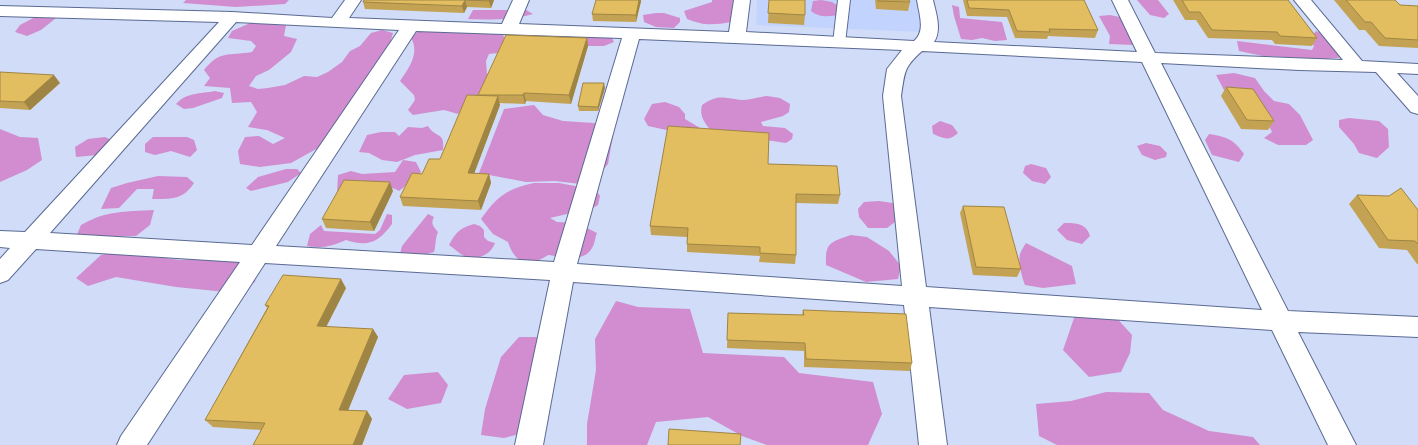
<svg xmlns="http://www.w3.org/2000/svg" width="1418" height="445" font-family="Cabin,sans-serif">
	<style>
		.built { fill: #c2d4fe }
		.forest { fill: #d18dcf }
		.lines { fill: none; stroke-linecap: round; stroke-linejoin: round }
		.service-casing { stroke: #5a6a93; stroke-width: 2 }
		.minor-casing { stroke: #5a6a93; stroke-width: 2 }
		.service { fill: #fff; fill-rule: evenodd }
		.minor { fill: #fff; fill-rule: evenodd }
		.wall { fill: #c3a353 }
		.shaded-wall { fill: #9f8544 }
		.building { fill: #e3be61; stroke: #9f8544 }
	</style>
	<rect width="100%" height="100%" fill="#d0dcf8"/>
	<path class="built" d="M757 0H916L922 32 756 25Z"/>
	<g class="forest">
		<path d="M186 0H289L285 4 236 7 183 3Z"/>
		<path d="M712 0H733L731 22C713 25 704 26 687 19L684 11 712 2Z"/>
		<path d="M821 0 832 2 840 7V14C831 17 819 18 811 11L813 1Z"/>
		<path d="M1137 0H1158L1169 14 1164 18 1150 15Z"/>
		<path d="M952 5 959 7 960 18 1002 22 1007 40 995 41 982 38 972 40 961 39 954 16Z"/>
		<path d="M473 10H526L533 14C514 20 487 20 468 19Z"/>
		<path d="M656 13H664L680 18V22L674 28 656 27 644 22 643 15Z"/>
		<path d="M1110 15 1124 18 1136 40 1133 45 1109 44 1110 36 1099 16Z"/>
		<path d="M37 16 56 18 41 30 27 36 15 32 20 25Z"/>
		<path d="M262 18 286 25 284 36 297 39 291 52 269 70 256 76 249 86 258 89 268 88 285 85 304 76 317 77 328 72 342 62 350 51 360 46 371 33 382 30 393 33 387 54 338 137 291 163 260 167 240 164 238 151 245 137 259 136 273 144 285 138 267 130 248 127 257 112 251 102 232 103 230 88 204 86 210 78 204 70C220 50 228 56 252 52L256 46 251 41 228 38 232 31Z"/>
		<path d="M429 27 498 33 503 35 506 41 498 53 489 54 486 61 487 74 494 79 495 93 469 100 458 114 444 110 413 115 408 110 415 100 414 95 400 81C409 68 420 53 411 38L416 33Z"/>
		<path d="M1316 31 1326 36 1347 57 1324 59 1263 56 1239 51 1237 41 1312 50 1314 46 1310 39Z"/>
		<path d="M574 33 611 36 614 42 604 46H578L570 38Z"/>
		<path d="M1234 73 1255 78 1264 91 1274 101 1289 104 1300 115 1313 140 1306 145H1278L1264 138 1272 132 1269 126 1237 93 1224 90 1216 75Z"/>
		<path d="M215 91 224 93 222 98 193 108 184 109 176 104C187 92 200 94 215 91Z"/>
		<path d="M767 96 780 98 790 104 789 112 783 116 761 122 763 126 785 128 793 134 792 139 786 143 712 132C705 123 699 117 702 105 719 94 723 98 741 100 749 100 759 97 767 96Z"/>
		<path d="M665 102 679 107 685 114V119L700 128 671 131 648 126 644 119 652 104Z"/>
		<path d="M534 105 543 115 563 121 594 123 614 130 608 164 589 185 555 181 526 182 479 173 504 109Z"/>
		<path d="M1349 118 1379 121 1388 129 1389 147 1377 158 1359 153 1354 144 1339 127V120Z"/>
		<path d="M940 121 952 125 958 133C948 142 944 138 933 134L932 126Z"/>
		<path d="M428 126C436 139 445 131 443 150L415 155 397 162 382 160 369 153 359 152 367 135 381 132H395L399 136 408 127 422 128Z"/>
		<path d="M0 129 20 137 38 138 42 160 27 170 0 182Z"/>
		<path d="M1209 134C1227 137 1233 139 1244 154L1239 162 1212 155 1205 140Z"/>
		<path d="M105 137 116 142 97 155 76 157 75 147 88 139Z"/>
		<path d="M153 137H187L194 140 197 150 190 157 171 151 155 155 145 152V144Z"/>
		<path d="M1146 143 1160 146 1167 153 1166 157 1155 160 1142 155 1137 146Z"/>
		<path d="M403 160 416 162 421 172 418 176 399 191C385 181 354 191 337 194L338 175 351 171 362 174 395 172Z"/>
		<path d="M1031 164 1046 168 1051 177 1045 184 1032 181 1023 173 1025 166Z"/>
		<path d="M286 169H297L301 173 288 182 251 191 246 188 258 177Z"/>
		<path d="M158 176 187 177 194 183C183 200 171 199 152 199L154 189H137L119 208 101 209 111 188 127 183Z"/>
		<path d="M534 183H559L596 190 600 196 598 205 579 216 567 214 550 218 557 222 577 223 597 233C595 237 595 244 592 248 583 264 561 256 548 255 529 268 515 264 508 242L493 234 481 219C496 197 508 188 534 183Z"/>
		<path d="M879 201 893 203 896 213 895 222 887 228H868L859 217 858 209 864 202Z"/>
		<path d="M154 210 150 225 136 236 76 237 81 225C107 210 125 212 154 210Z"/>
		<path d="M387 214 392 215V224C378 243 368 247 346 240 332 246 322 249 307 246L310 234 321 225 324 231 375 234 380 230Z"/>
		<path d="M428 214 434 217C430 224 434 227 438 232 435 239 436 245 434 252L424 255 400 254 402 246Z"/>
		<path d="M1064 223C1076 223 1086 223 1090 236L1082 244 1067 240 1057 230Z"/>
		<path d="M474 224 480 226 484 230V237L488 241 495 243C491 254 479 260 468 257 461 256 455 249 449 245 456 232 460 228 474 224Z"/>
		<path d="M851 235 867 237 889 251 901 266 898 279 866 282 826 265C825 242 831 242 851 235Z"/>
		<path d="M1026 243 1072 266 1076 284 1043 288 1025 285C1022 278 1018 262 1020 254 1021 251 1024 246 1026 243Z"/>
		<path d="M119 251 144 252 158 257 180 260 229 256 258 268 255 282 236 293 176 287 116 277 88 286 76 278 101 255Z"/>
		<path d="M616 301 638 307 690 309 703 353 784 357 799 373 873 382 882 414 868 445H767L742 436 708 417 656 422 647 445H587V424L596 370 595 339Z"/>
		<path d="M1082 311 1113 314 1132 335 1130 353 1121 372 1089 377 1063 350 1074 318Z"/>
		<path d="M519 337H541L519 434 504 438 481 435 485 409 501 357Z"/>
		<path d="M438 372 448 385 441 403 407 409 388 399 404 375Z"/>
		<path d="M1106 392 1149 393 1163 410 1209 431 1253 437 1260 445H1057L1039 436 1036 404 1071 401Z"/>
	</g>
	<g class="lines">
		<defs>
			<path id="service" d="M838 0H850L845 43 843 45H835L833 43Z"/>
			<path id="minor" d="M345 0H361L349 18 502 24 513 0H529L519 24 729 32 734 0H750L746 32 914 41C926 31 919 14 917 0H933C936 13 942 30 934 42L1137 52 1112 0H1128L1155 53 1343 60 1294 0H1311L1362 61 1418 64V74L1397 73 1418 96V114L1411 112 1376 72 1299 70 1161 63 1288 311 1418 317V337L1298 332 1356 445H1328L1272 330 929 307 947 445H919L904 305 573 282 543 445H515L550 280 265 263 147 445H117L121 436 240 262 36 249 8 280 0 283V259L10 248 0 247V231L25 232 219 22 0 16V6L232 12 332 18ZM236 22 399 30 252 245 50 233ZM416 31 622 38 554 262 276 246ZM639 39 902 50 887 69 883 96 902 286 577 264ZM922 51 1142 62 1262 310 926 287 901 96C905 72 903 68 922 51Z"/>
		</defs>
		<use href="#service" class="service-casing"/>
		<use href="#minor" class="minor-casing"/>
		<use href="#service" class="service"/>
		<use href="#minor" class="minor"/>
	</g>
	<g class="wall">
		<path d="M494 0 491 8 467 7 464 13 365 9 363 2Z"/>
		<path d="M769 0 805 15 804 25 768 23Z"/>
		<path d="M875 0H909L910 2 908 11 876 9Z"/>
		<path d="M963 0H1084L1098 30 1095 38 1048 36 1047 39 1015 38 1007 17 967 16Z"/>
		<path d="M1173 0H1288L1317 38 1312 46 1275 44 1272 40 1208 38 1196 20H1185Z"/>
		<path d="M1334 0H1395L1400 5 1418 6V48L1379 46 1365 30H1359Z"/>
		<path d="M641 1 636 22 593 21 592 14Z"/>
		<path d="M587 38 588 46 571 104 526 101 525 104 499 103 500 105 474 173 489 174 491 183 481 210 403 206 400 197 422 174 440 159 479 96 478 95Z"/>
		<path d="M0 72 60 83 30 110 0 108Z"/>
		<path d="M1226 87 1274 121 1268 130 1241 129 1221 96Z"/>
		<path d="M605 88 598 111H579L578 106Z"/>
		<path d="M768 164 840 195 838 204 796 203V255L795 264 759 262 760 256 687 252V237L651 235 650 226Z"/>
		<path d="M393 191 374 231 326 228 322 219Z"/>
		<path d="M1357 195 1418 210V264H1417L1407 250 1379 248 1349 204Z"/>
		<path d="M963 206 1021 269 1017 277 973 275 960 213Z"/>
		<path d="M346 288 326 327 373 329 378 337 348 410 367 411 372 419 362 445H253L261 430 213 427 205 420 267 308 265 305Z"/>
		<path d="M803 310 912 363 910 371 804 367V351L727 348 728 313 802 315Z"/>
	</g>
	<g class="shaded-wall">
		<path d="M465 0 467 7 464 13 462 6Z"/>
		<path d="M489 0H494L491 8 489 1Z"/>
		<path d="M639 0H641V1L636 22V15Z"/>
		<path d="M587 38 588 46 571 104 569 95Z"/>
		<path d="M54 75 60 83 30 110 24 102Z"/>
		<path d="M604 83 605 88 598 111V107Z"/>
		<path d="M524 93 526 101 525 104 523 95Z"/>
		<path d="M498 96 500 105 471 182 468 173Z"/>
		<path d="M489 174 491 183 481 210 478 201Z"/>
		<path d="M390 182 393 191 374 231 370 222Z"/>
		<path d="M341 279 346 288 322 335 317 326Z"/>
		<path d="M373 329 378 337 345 418 339 410Z"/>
		<path d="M367 411 372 419 362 445H353Z"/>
	</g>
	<g class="building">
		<path d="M364 0H489V1L465 0 462 6 363 2Z"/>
		<path d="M596 0H639L636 15 592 14Z"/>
		<path d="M769 0H805V15L768 13Z"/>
		<path d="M878 0H909L910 2 878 1Z"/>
		<path d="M967 0H1084L1098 30 1049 29 1050 32 1017 31 1009 10 969 8Z"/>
		<path d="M1182 0H1288L1317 38 1280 36 1277 32 1212 30 1200 12H1189Z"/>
		<path d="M1346 0H1395L1400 5 1418 6V40L1385 38 1371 22H1365Z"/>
		<path d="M506 35 587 38 569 95 524 93 523 95H478Z"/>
		<path d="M0 72 54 75 24 102 0 101Z"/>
		<path d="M583 83H604L598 107 578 106Z"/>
		<path d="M1226 87 1253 89 1274 121 1247 120Z"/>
		<path d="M467 95 498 96 468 173 489 174 478 201 400 197 412 173 422 174 429 159H440Z"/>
		<path d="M668 126 769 133 768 164 837 166 840 195 796 194V255L760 253V247L687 244 688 228 650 226Z"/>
		<path d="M344 180 390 182 370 222 322 219Z"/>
		<path d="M1401 188 1418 210V244L1415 241 1388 240 1357 195 1389 196Z"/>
		<path d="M963 206 1004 207 1021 269 976 267Z"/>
		<path d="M283 275 341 279 317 326 373 329 339 410 367 411 353 445H253L265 423 205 420 269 306 265 305Z"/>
		<path d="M803 310 906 314 912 363 806 359 805 343 727 340 728 313 804 315Z"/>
		<path d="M669 429 741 434 740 445H668Z"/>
	</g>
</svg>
